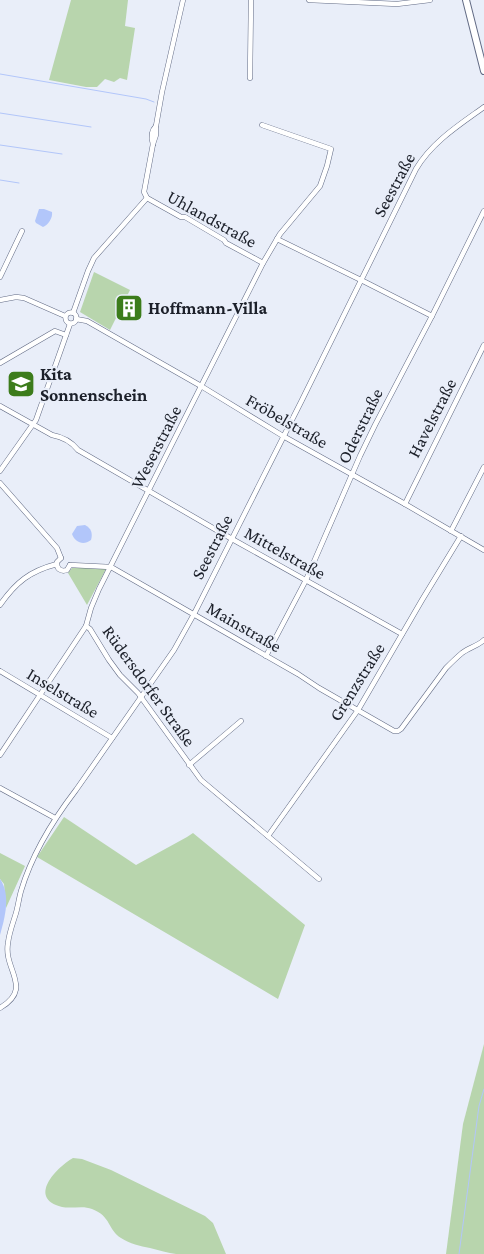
<svg xmlns="http://www.w3.org/2000/svg" width="484" height="1254" font-family="'Crimson Pro',serif">
	<style>
		.green { fill: #b8d5ad }
		.water { fill: #b2c6fa }
		.lines { fill: none; stroke-linecap: round; stroke-linejoin: round }
		.stream { stroke: #b2c6fa; stroke-width: 1 }
		.street-casing { stroke: #626b85; stroke-width: 5.5 }
		.secondary-casing { stroke: #626b85; stroke-width: 8 }
		.street { stroke: #fff; stroke-width: 4.5 }
		.secondary { stroke: #fff; stroke-width: 6 }
		.labels { text-anchor: middle; stroke-width: 4.5; stroke-linejoin: round; paint-order: stroke }
		.street-label { font-size: 18px; fill: #1c202a; stroke: #e9eef9 }
		.poi-label { font-size: 18px; font-weight: bold; fill: #1c202a; stroke: #e9eef9; text-anchor: start }
	</style>
	<rect width="100%" height="100%" fill="#e9eef9"/>
	<g class="green">
		<path d="M71 0H128L125 26 135 28 127 80 120 78 114 82 105 79 97 87H86L49 80Z"/>
		<path d="M94 272 130 290 110 330 80 312Z"/>
		<path d="M79 567 106 569 87 605 68 573 72 568Z"/>
		<path d="M64 817 136 865 187 837 193 833 305 925 278 999 37 857Z"/>
		<path d="M0 853 25 866 6 908 4 884 0 879Z"/>
		<path d="M484 1044V1254H446L463 1124Z"/>
		<path d="M73 1158 82 1159 111 1170 205 1216 213 1223 226 1254C210 1254 193 1254 176 1254 168 1253 159 1250 150 1248 140 1246 130 1244 121 1238 108 1230 111 1216 92 1209 83 1205 72 1209 62 1207 27 1198 56 1168 73 1158Z"/>
	</g>
	<g class="water">
		<path d="M39 209H44L52 212C53 218 48 225 43 227L36 223 35 221Z"/>
		<path d="M85 525C91 528 93 533 91 540 83 546 75 542 72 534L77 526Z"/>
		<path d="M0 879C11 895 5 917 0 935Z"/>
	</g>
	<g class="lines">
		<g class="stream">
			<path d="M0 74 146 99 154 102"/>
			<path d="M0 113 91 127"/>
			<path d="M0 145 62 154"/>
			<path d="M0 180 19 183"/>
			<path d="M459 1254 479 1106 484 1089"/>
		</g>
		<defs>
			<g id="street">
				<path d="M183 0 162 92 156 126V135L153 144 144 192 147 198 181 217H185L224 240 226 243 263 263"/>
				<path d="M309 0 397 4 430 0"/>
				<path d="M250 78 251 0"/>
				<path d="M153 144C151 138 151 131 156 126"/>
				<path d="M277 239 365 282 432 316"/>
				<path d="M0 277 22 231"/>
				<path d="M0 300 16 297 24 298 65 316"/>
				<circle cx="71" cy="318" r="5.5"/>
				<path d="M73 313 88 271 94 258 147 198"/>
				<path d="M76 319 87 321 201 386 283 436 405 504 484 550"/>
				<path d="M0 363 55 331 66 335"/>
				<path d="M0 406 52 435C63 437 71 441 78 450L232 539 402 634"/>
				<path d="M0 471 36 420 70 324"/>
				<path d="M0 483 57 548 61 558"/>
				<path d="M405 504 484 345"/>
				<path d="M451 531 484 467"/>
				<path d="M61 558 57 562C56 569 61 572 67 570L70 565"/>
				<path d="M70 565 111 567 298 674 319 688 394 731H398L401 729 446 668C451 663 456 658 462 653 469 648 477 646 484 640"/>
				<path d="M0 605C16 582 30 571 57 564"/>
				<path d="M86 626 90 629 109 660 120 675 138 693 201 780 319 879"/>
				<path d="M266 656 306 580 360 456 375 425 432 316 484 211"/>
				<path d="M0 671 112 738"/>
				<path d="M0 755 86 626 91 608 99 589 263 263 280 234 320 186 327 166 331 149 262 125"/>
				<path d="M189 765 241 721"/>
				<path d="M0 788 55 818"/>
				<path d="M268 836 358 710 422 600 461 536"/>
				<path d="M0 1008C34 988 3 970 8 943 9 933 13 923 16 913 18 906 19 898 21 891 32 854 53 820 76 790L174 650 194 614 302 400 416 169C432 142 459 125 484 107"/>
			</g>
			<path id="secondary" d="M466 0 484 71"/>
		</defs>
		<use href="#street" class="street-casing"/>
		<use href="#secondary" class="secondary-casing"/>
		<use href="#street" class="street"/>
		<use href="#secondary" class="secondary"/>
	</g>
	<defs>
		<symbol id="building-square" viewBox="-11 -11 22 22"><rect x="-9" y="-9" width="18" height="18" rx="4" fill="#3c7c1b" stroke="#e9eef9"/><path d="M-4-6H4V6H1V3H-1V6H-4ZM-2.5-4.3h1.7v1.8h-1.7ZM.8-4.3h1.7v1.8H.8ZM-2.5-1h1.7V.8h-1.7ZM.8-1h1.7V.8H.8Z" fill="#fff"/></symbol>
		<symbol id="school-square" viewBox="-11 -11 22 22"><rect x="-9" y="-9" width="18" height="18" rx="4" fill="#3c7c1b" stroke="#e9eef9"/><path d="M0-5L7-2L0 1L-7-2ZM-4 1L0 2.5L4 1V4Q0 6-4 4Z" fill="#fff"/></symbol>
	</defs>
	<g fill-rule="evenodd">
		<use href="#building-square" x="113" y="292" width="32" height="32"/>
		<use href="#school-square" x="5" y="368" width="32" height="32"/>
	</g>
	<g class="labels">
		<g class="street-label">
			<text transform="translate(394 185) rotate(-62)" y="6">Seestraße</text>
			<text transform="translate(212 219) rotate(29)" y="6">Uhlandstraße</text>
			<text transform="translate(432 418) rotate(-63)" y="6">Havelstraße</text>
			<text transform="translate(287 421) rotate(30)" y="6">Fröbelstraße</text>
			<text transform="translate(360 426) rotate(-64)" y="6">Oderstraße</text>
			<text transform="translate(156 447) rotate(-63)" y="6">Weserstraße</text>
			<text transform="translate(212 547) rotate(-63)" y="6">Seestraße</text>
			<text transform="translate(285 553) rotate(29)" y="6">Mittelstraße</text>
			<text transform="translate(244 627) rotate(30)" y="6">Mainstraße</text>
			<text transform="translate(357 682) rotate(-58)" y="6">Grenzstraße</text>
			<text transform="translate(149 686) rotate(54)" y="6">Rüdersdorfer Straße</text>
			<text transform="translate(63 693) rotate(31)" y="6">Inselstraße</text>
		</g>
		<g class="poi-label">
			<text x="148" y="314">Hoffmann-Villa</text>
			<text x="40" y="380">Kita<tspan x="40" dy="21">Sonnenschein</tspan></text>
		</g>
	</g>
</svg>
